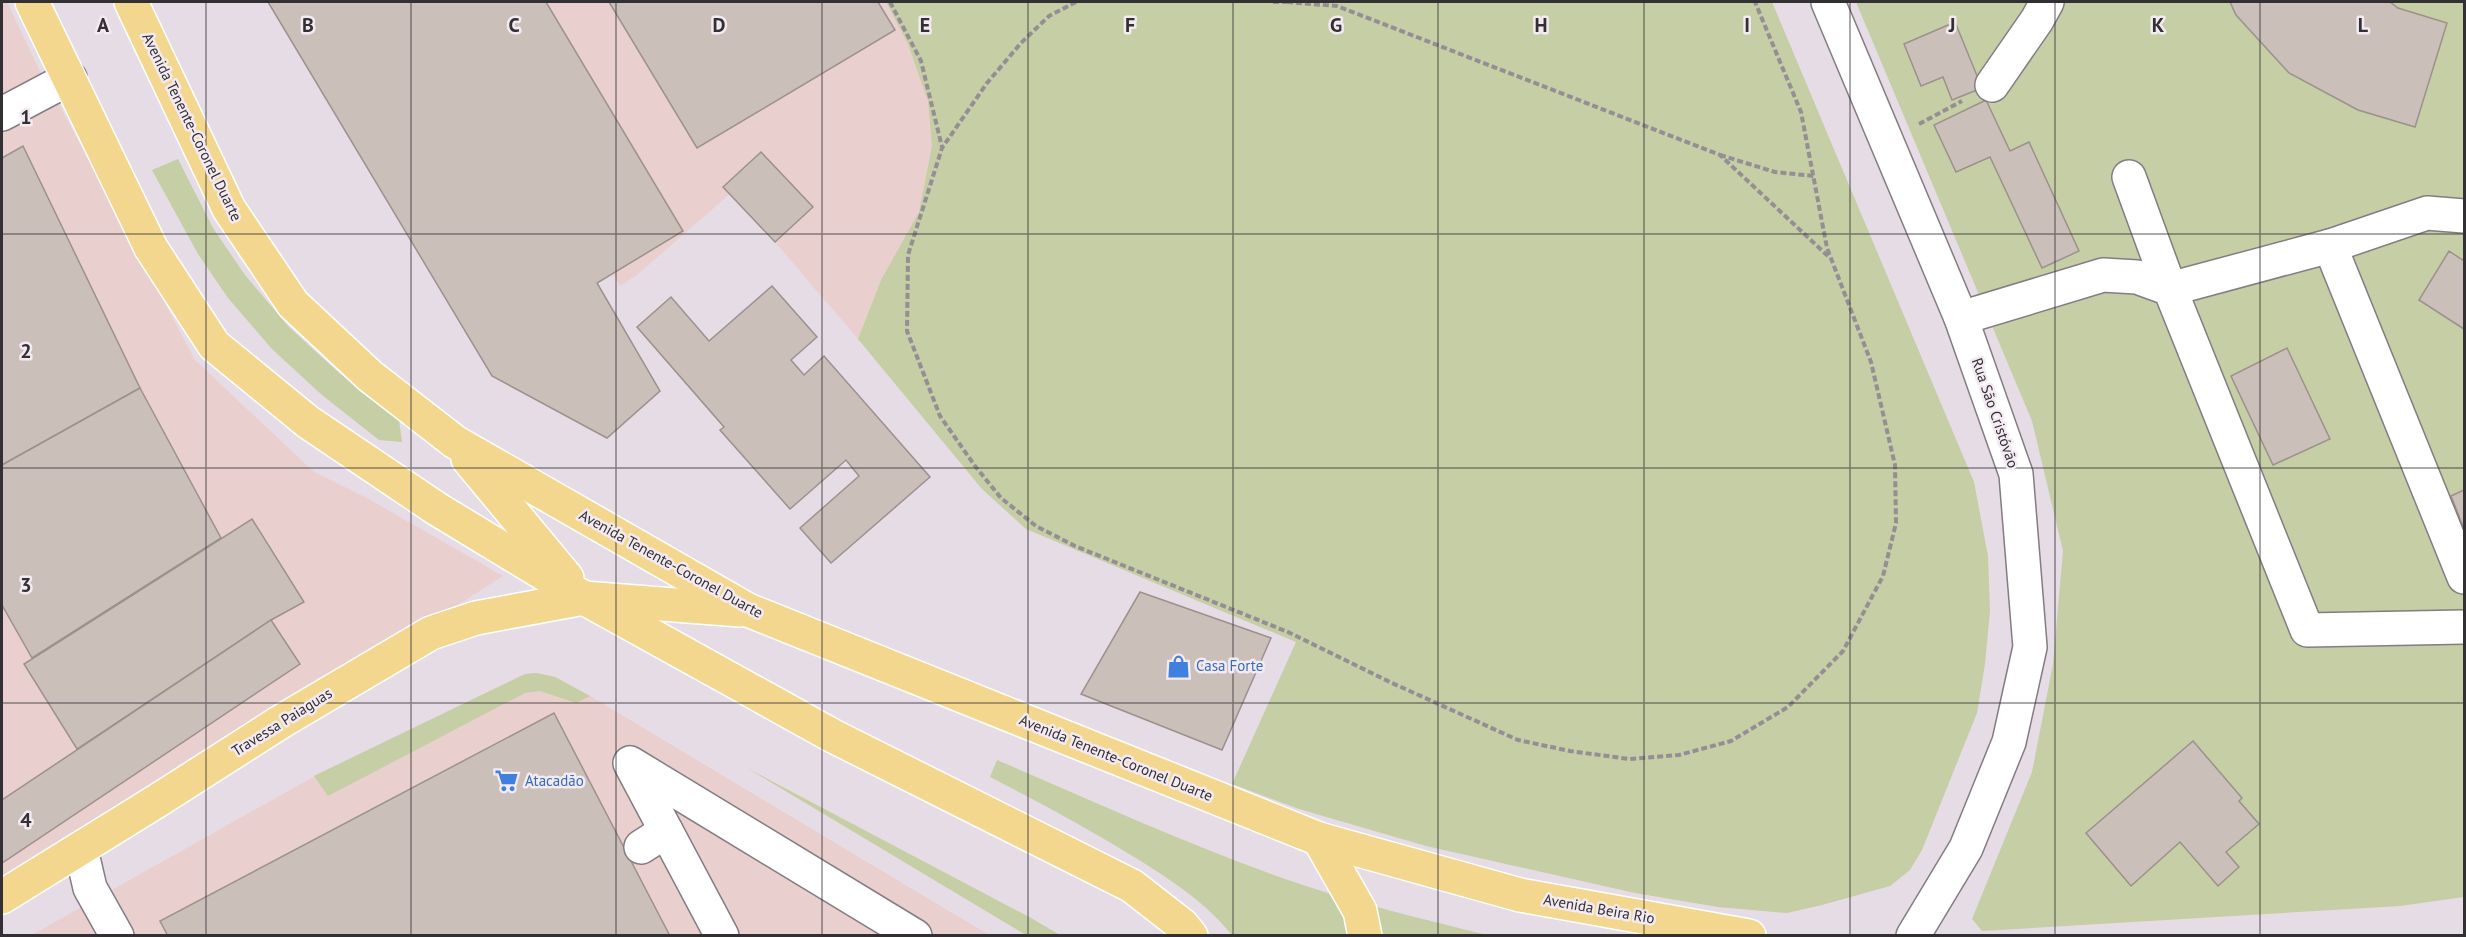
<svg xmlns="http://www.w3.org/2000/svg" width="2466" height="937" font-family="'PT Sans',sans-serif">
	<style>
		.commercial { fill: #e9cfcd }
		.green { fill: #c5cea4 }
		.building { fill: #cbbfba; stroke: #9c918c; stroke-width: 1.5 }
		.lines { fill: none; stroke-linecap: round; stroke-linejoin: round }
		.minor-casing { stroke: #847c83; stroke-width: 36 }
		.major-casing { stroke: #fff; stroke-width: 36 }
		.path { stroke: #958e94; stroke-width: 4; stroke-dasharray: 6 3; stroke-linecap: butt }
		.minor { stroke: #fff; stroke-width: 33 }
		.major { stroke: #f3d78e; stroke-width: 33 }
		.grid { fill: none; stroke: #333033; stroke-width: 1.5; stroke-opacity: 0.55 }
		.labels { text-anchor: middle; stroke-width: 5; stroke-linejoin: round; paint-order: stroke }
		.street-label { font-size: 15px; fill: #333033; stroke: #f3eaf2 }
		.shop-label { font-size: 15px; fill: #366cbe; stroke: #f3eaf2; text-anchor: start }
		.grid-label { font-size: 20px; text-anchor: middle; font-weight: bold; fill: #333033; stroke: #f3eaf2; stroke-width: 5; stroke-linejoin: round; paint-order: stroke }
	</style>
	<rect width="100%" height="100%" fill="#e6dce5"/>
	<g class="commercial">
		<path d="M2 2H7L43 78 2 100Z"/>
		<path d="M456 2H886L908 44 929 101 933 146 919 212 881 280 858 339 732 192 637 275 620 286Z"/>
		<path d="M55 97 195 360 314 472 365 497 503 576 2 896V125Z"/>
		<path d="M536 673 555 677 590 696 989 935 30 936 322 772 525 674Z"/>
	</g>
	<g class="green">
		<path d="M886 2H1772L1974 482 1988 556 1990 611 1985 664 1977 713 1922 850 1910 870 1890 886 1822 905 1787 913 1718 907 1635 893 1426 846 1299 809 1232 784 1296 642 1026 529 982 489 858 339 881 280 919 212 932 146 928 101 908 44Z"/>
		<path d="M1856 2H2464V897L2400 906 1982 931 1972 919 2032 772 2053 664 2063 551 2032 421Z"/>
		<path d="M178 159 213 228 245 275 289 327 337 371 399 420 402 442 379 440 322 395 272 349 228 298 198 254 152 170Z"/>
		<path d="M536 673 555 677 590 696 576 703 540 691 525 693 328 796 314 776 525 674Z"/>
		<path d="M997 760C1092 801 1187 844 1285 879 1351 902 1419 918 1487 935H1232C1206 903 1174 882 1139 860 1091 830 1041 803 990 777Z"/>
		<path d="M747 768 1031 918 1060 935H1026Z"/>
	</g>
	<g class="building">
		<path d="M268 2H546L683 231 597 283 660 391 607 438 492 376Z"/>
		<path d="M609 2H878L895 30 697 148Z"/>
		<path d="M2230 2H2390L2398 8 2447 23 2415 127 2358 110 2289 73 2236 15Z"/>
		<path d="M1955 22 1982 88 1952 100 1943 77 1921 86 1904 44Z"/>
		<path d="M1986 100 2010 151 2029 142 2079 251 2042 268 1990 157 1956 172 1934 125Z"/>
		<path d="M23 146 140 388 2 465V158Z"/>
		<path d="M761 152 813 207 775 242 723 187Z"/>
		<path d="M2449 251 2464 261V329L2419 300Z"/>
		<path d="M772 286 817 337 791 360 804 375 824 356 930 477 831 563 800 528 859 476 846 460 790 509 720 430 724 427 637 327 671 297 709 341Z"/>
		<path d="M2287 348 2330 439 2273 465 2231 376Z"/>
		<path d="M140 388 221 538 32 658 2 605V465Z"/>
		<path d="M2464 490V529L2451 496Z"/>
		<path d="M252 519 304 602 271 620 77 749 24 664Z"/>
		<path d="M1140 592 1271 638 1222 750 1081 694Z"/>
		<path d="M271 620 300 664 2 863V800Z"/>
		<path d="M554 713 670 936H168L160 921Z"/>
		<path d="M2193 741 2242 798 2239 801 2259 824 2226 852 2239 867 2218 886 2180 842 2131 886 2086 833Z"/>
	</g>
	<g class="lines">
		<defs>
			<g id="minor">
				<path d="M1828 2 1961 318 2016 474 2030 647 2009 742 1966 848 1913 936"/>
				<path d="M1992 85 2037 20 2047 2"/>
				<path d="M2 114 70 78"/>
				<path d="M2129 177 2170 289 2330 246 2427 213 2464 216"/>
				<path d="M2330 246 2464 577"/>
				<path d="M1961 318 2103 275 2137 277 2170 289 2307 630 2464 627"/>
				<path d="M641 847 666 831"/>
				<path d="M81 849 90 888 117 936"/>
				<path d="M722 936 630 763 915 936"/>
			</g>
			<g id="major">
				<path d="M32 2 151 248 214 345 308 422 437 509 584 598 833 736 1132 886 1182 925 1191 936"/>
				<path d="M131 2 229 209 293 304 370 376 455 442 748 610 1319 839 1520 895 1749 936"/>
				<path d="M468 459 567 578"/>
				<path d="M1319 839 1360 911 1365 936"/>
				<path d="M2 897 160 799 282 721 431 633 476 618 584 598 740 610"/>
			</g>
		</defs>
		<use href="#minor" class="minor-casing"/>
		<use href="#major" class="major-casing"/>
		<g class="path">
			<path d="M890 2 921 61 942 147"/>
			<path d="M1076 2 1049 16 1021 43 987 83 942 148 908 255 907 331 940 416 975 466 1001 498 1036 526 1075 546 1288 632 1392 683 1518 740 1570 751 1629 759 1679 755 1731 741 1788 707 1843 651 1883 576 1896 523 1895 465 1871 362 1827 248 1801 112 1755 2"/>
			<path d="M1273 2H1287"/>
			<path d="M1287 2 1337 6 1720 155 1830 258"/>
			<path d="M1919 124 1962 101"/>
			<path d="M1720 155 1775 172 1814 176"/>
		</g>
		<use href="#minor" class="minor"/>
		<use href="#major" class="major"/>
	</g>
	<path class="grid" d="M206 2V936M411 2V936M616 2V936M822 2V936M1028 2V936M1233 2V936M1438 2V936M1644 2V936M1850 2V936M2055 2V936M2260 2V936M2 234H2464M2 468H2464M2 703H2464"/>
	<defs>
		<symbol id="shop-bare" viewBox="-9 -9 18 18"><path d="M-5-2.5h2.3a2.7 3.5 0 0 1 5.4 0H5L5.5 6h-11ZM-1.5-2.5h3a1.5 2.3 0 0 0-3 0Z" fill="#3f7fe0" stroke="#f3eaf2" stroke-width="2.5" paint-order="stroke"/></symbol>
		<symbol id="supermarket-bare" viewBox="-9 -9 18 18"><path d="M-6-5.5h2.5l.6 2H6L4.5 2H-2.5L-4.4-4H-6ZM-1.5 3.2a1.3 1.3 0 1 0 .1 0ZM3 3.2a1.3 1.3 0 1 0 .1 0Z" fill="#3f7fe0" stroke="#f3eaf2" stroke-width="2.5" paint-order="stroke"/></symbol>
	</defs>
	<g fill-rule="evenodd">
		<use href="#shop-bare" x="1162" y="650" width="33" height="33"/>
		<use href="#supermarket-bare" x="490" y="764" width="33" height="33"/>
	</g>
	<g class="labels">
		<g class="street-label">
			<text transform="translate(192 127) rotate(64)" y="5">Avenida Tenente-Coronel Duarte</text>
			<text transform="translate(1995 413) rotate(71)" y="5">Rua São Cristóvão</text>
			<text transform="translate(671 564) rotate(29)" y="5">Avenida Tenente-Coronel Duarte</text>
			<text transform="translate(282 722) rotate(-32)" y="5">Travessa Paiaguas</text>
			<text transform="translate(1116 758) rotate(22)" y="5">Avenida Tenente-Coronel Duarte</text>
			<text transform="translate(1599 909) rotate(10)" y="5">Avenida Beira Rio</text>
		</g>
		<g class="shop-label">
			<text x="1196" y="671">Casa Forte</text>
			<text x="525" y="786">Atacadão</text>
		</g>
	</g>
	<g class="grid-label">
		<text x="103" y="32">A</text>
		<text x="308" y="32">B</text>
		<text x="514" y="32">C</text>
		<text x="719" y="32">D</text>
		<text x="925" y="32">E</text>
		<text x="1130" y="32">F</text>
		<text x="1336" y="32">G</text>
		<text x="1541" y="32">H</text>
		<text x="1747" y="32">I</text>
		<text x="1952" y="32">J</text>
		<text x="2158" y="32">K</text>
		<text x="2363" y="32">L</text>
		<text x="26" y="124">1</text>
		<text x="26" y="358">2</text>
		<text x="26" y="592">3</text>
		<text x="26" y="827">4</text>
	</g>
	<rect width="2466" height="937" fill="none" stroke="#333033" stroke-width="6"/>
</svg>
